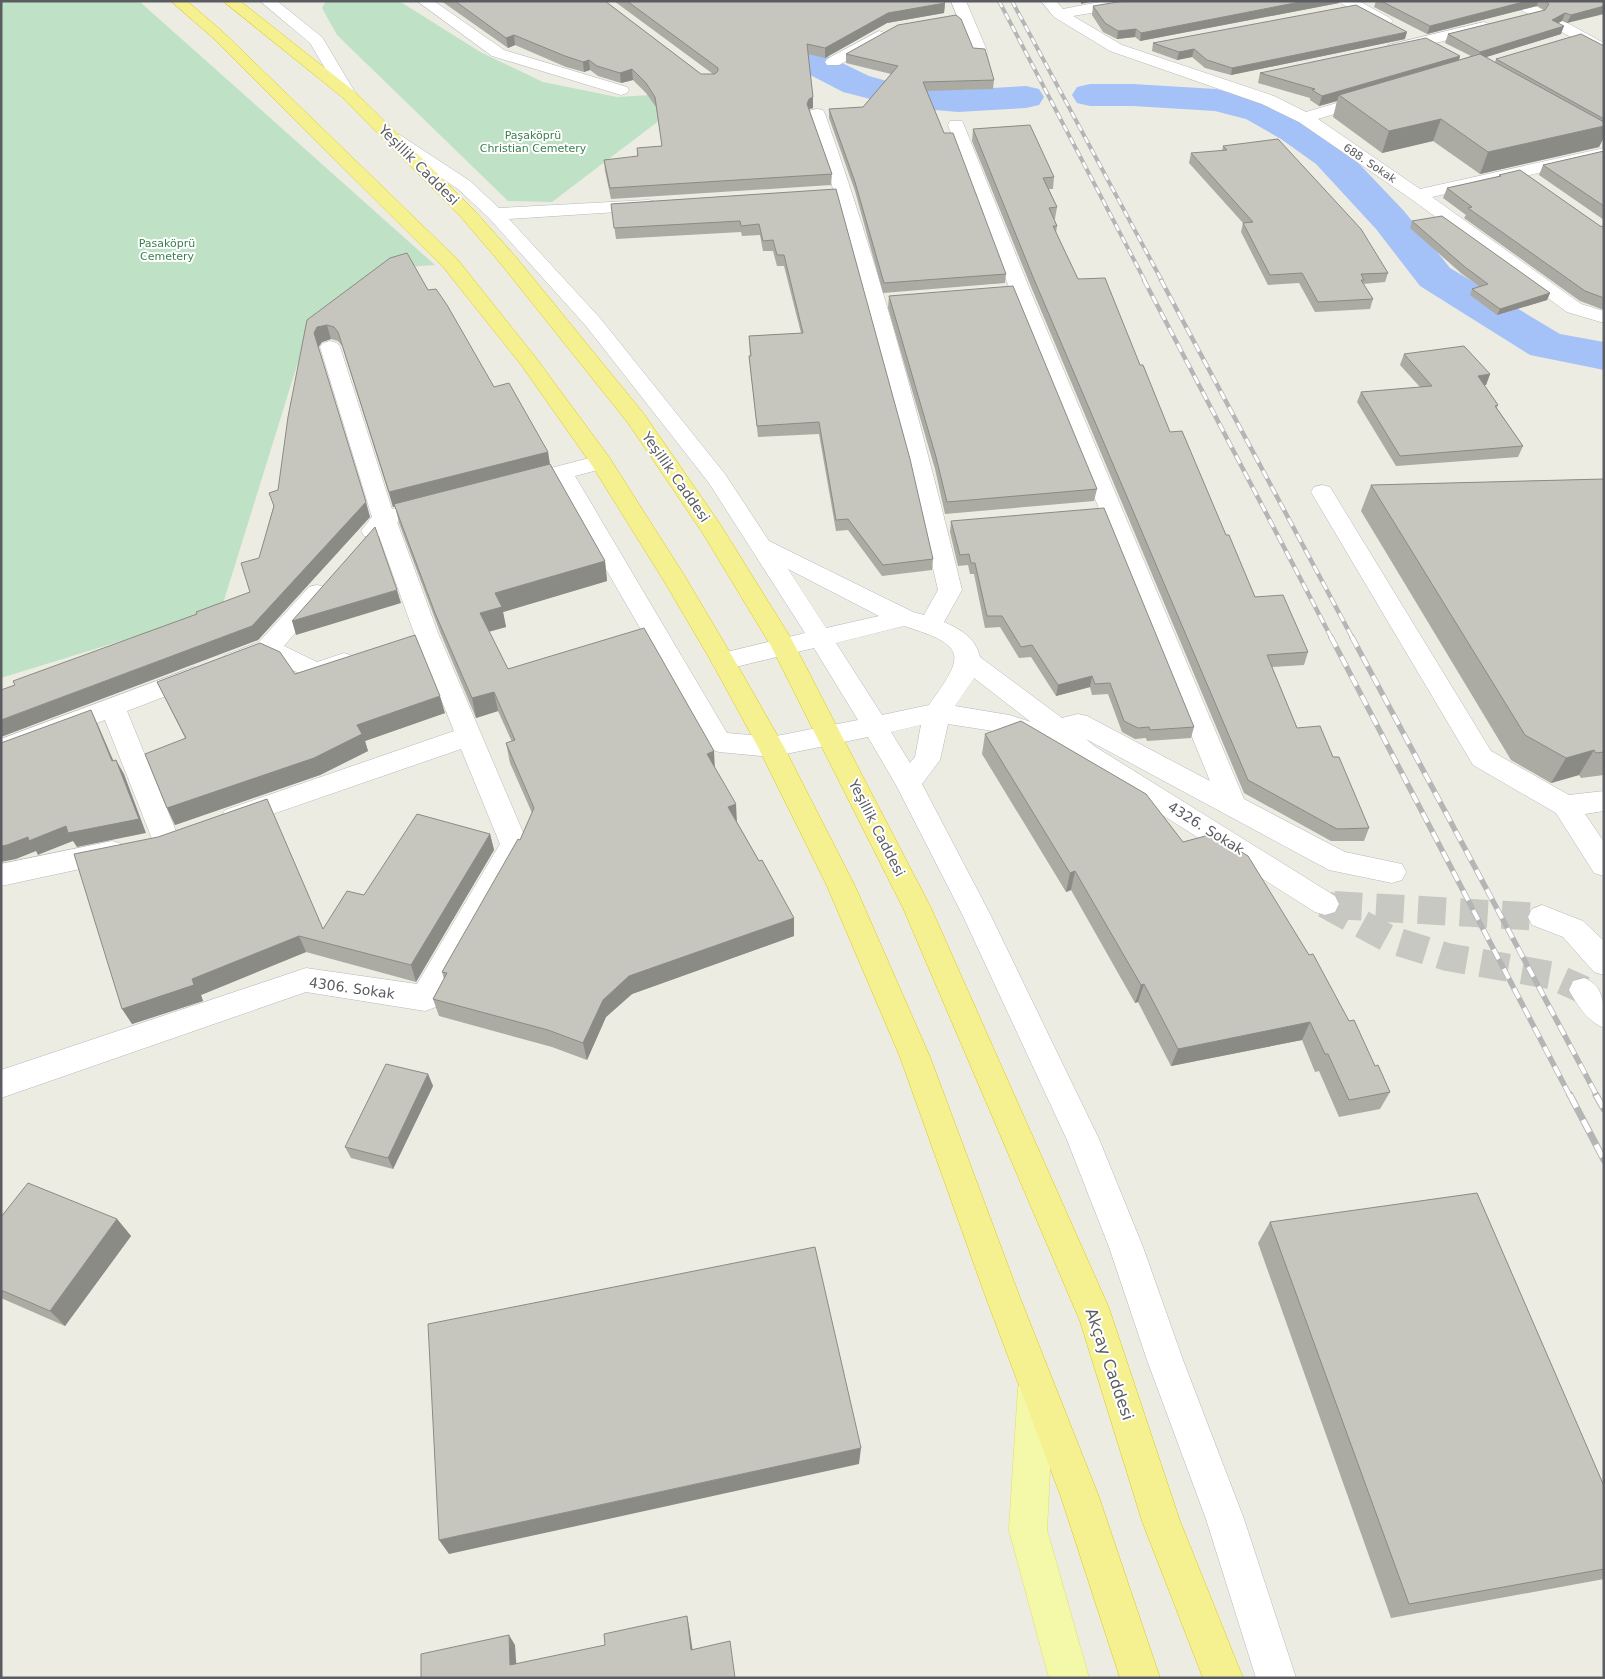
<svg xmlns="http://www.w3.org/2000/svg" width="1605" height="1679" font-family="'DejaVu Sans',sans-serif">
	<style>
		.green { fill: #bfe2c7 }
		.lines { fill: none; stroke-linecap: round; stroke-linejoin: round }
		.river { fill: #a5c2f8; fill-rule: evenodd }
		.minor-tunnel { stroke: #c8c8c2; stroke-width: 28; stroke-dasharray: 28 14; stroke-linecap: butt }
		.minor-casing { stroke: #b7b8bd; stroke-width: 1 }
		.major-casing { stroke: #e6de60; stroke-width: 1 }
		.highway-casing { stroke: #ddc911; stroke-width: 1 }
		.minor { fill: #fff; fill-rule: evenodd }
		.major { fill: #f4f9aa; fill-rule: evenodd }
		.highway { fill: #f5f190; fill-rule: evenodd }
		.rail-far3-casing { stroke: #b4b5b5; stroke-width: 4 }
		.rail-far2-casing { stroke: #b4b5b5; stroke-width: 4.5 }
		.rail-far1-casing { stroke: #b4b5b5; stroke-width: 5.5 }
		.rail-casing { stroke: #b4b5b5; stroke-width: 7 }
		.rail-far3 { stroke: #fff; stroke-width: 2.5; stroke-dasharray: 7; stroke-linecap: butt }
		.rail-far2 { stroke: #fff; stroke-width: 3; stroke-dasharray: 9; stroke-linecap: butt }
		.rail-far1 { stroke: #fff; stroke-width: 4; stroke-dasharray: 11; stroke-linecap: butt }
		.rail { stroke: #fff; stroke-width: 5; stroke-dasharray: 14; stroke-linecap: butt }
		.wall { fill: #abaaa3 }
		.shaded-wall { fill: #8b8b85 }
		.building { fill: #c7c6be; stroke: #8b8b85 }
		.labels { text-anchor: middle; stroke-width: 4; stroke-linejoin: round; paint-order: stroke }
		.far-park-label { font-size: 11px; fill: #3a804d; stroke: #fff }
		.far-street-label { font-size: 11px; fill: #5a5c61; stroke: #fff }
		.street-label { font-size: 14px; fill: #5a5c61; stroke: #fff }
		.near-street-label { font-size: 16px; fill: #5a5c61; stroke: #fff }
	</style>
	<rect width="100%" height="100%" fill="#ecece2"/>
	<g class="green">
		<path d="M1 1H139L435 265 391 268 304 343 221 610 1 678Z"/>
		<path d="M326 1H399L482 53 543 82 617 97 650 95 685 101 552 202 508 201 337 35 322 8Z"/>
	</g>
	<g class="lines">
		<g class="river">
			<path d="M723 1H757L762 11 786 36 869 76 902 85 958 90 1026 86 1039 89 1044 97 1039 105 1026 108 958 112 901 107 843 92 762 50 736 23Z"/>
			<path d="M1090 84H1133L1216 89 1272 103 1307 123 1344 148 1404 211 1450 268 1560 334 1604 342V370L1530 355 1420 286 1376 229 1316 164 1281 139 1246 119 1215 111 1133 106H1090L1077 103 1072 95 1077 87Z"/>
		</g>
		<g class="minor-tunnel">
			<path d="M1325 904 1389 939 1447 957 1550 975 1584 990"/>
			<path d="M1334 905 1542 917"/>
		</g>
		<defs>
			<g id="minor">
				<path d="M260 1H277L322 37 356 94 354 97H342L310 43Z"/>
				<path d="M417 1H434L504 50 627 87 629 90 627 93 621 95 492 56Z"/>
				<path d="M951 1H966L988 53 986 56H974L972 53Z"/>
				<path d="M1041 1H1056L1063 9 1105 1H1139L1137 4 1132 6 1073 16 1122 45 1274 96 1306 112 1364 95H1376L1378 98 1376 101 1318 119 1420 189 1604 148V158L1432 197 1581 304 1604 311V323L1567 312 1411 199 1299 122 1262 104 1110 51 1054 17Z"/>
				<path d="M1340 1H1359L1390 18 1393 21 1390 24H1380L1342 4Z"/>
				<path d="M1508 1H1527L1604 43V55L1510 4Z"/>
				<path d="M1484 22 1489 24 1492 27 1489 30 1394 53 1388 51 1386 48 1388 45Z"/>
				<path d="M879 31 885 33 887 36 885 39 839 65H827L825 62 827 59Z"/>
				<path d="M817 109 823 110 825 114C880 269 923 430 962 590L944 622C960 629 976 638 980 657L1062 718 1078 714 1087 716 1210 781 1010 290 948 125 950 121H962L964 125 1030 290 1244 799 1345 852 1402 864 1406 872 1402 880 1392 883 1329 870 1086 739 1094 746 1335 896 1339 904 1335 912 1325 915 1315 912 1076 760 1056 743 1046 748 1006 733 948 724 940 760 922 784 990 914 1099 1139 1143 1247 1183 1360 1244 1519 1296 1678H1256L1206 1519 1147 1360 1109 1247 1067 1140 962 914 896 785 868 737 771 757 719 752 710 749 555 481 520 490 512 488 509 483 512 478 520 476 601 455 609 457 612 462 609 467 575 476 727 733 771 737 858 720 814 648 723 670 714 667 711 661 714 655 805 633 709 483 586 326 489 218 458 189 388 143 385 139 388 135 394 134 400 135 470 181 499 208 648 200 654 201 657 205 654 209 648 210 509 219 600 318 725 474 769 541 913 612 924 615 938 590C902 430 861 270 809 114L811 110ZM788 569 879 616 826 628ZM904 626C968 646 965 655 929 705L882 715 836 643ZM974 678 1031 722 1009 715 955 706ZM921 725 915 757 910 763 891 732Z"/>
				<path d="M330 341 337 343 340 347 392 509 432 499 440 501 443 506 440 511 397 522 438 633 528 844 436 1007 425 1011 306 992 1 1098V1070L306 968 417 984 500 844 461 749 235 827 225 824 221 817 225 810 454 731 414 633 379 536 372 538 364 536 361 531 372 517 320 347 323 343Z"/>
				<path d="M1322 485 1330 487 1333 492 1491 751 1569 795 1604 791V811L1585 814 1604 842V876L1594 873 1556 813 1473 765 1311 492 1314 487Z"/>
				<path d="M317 585 325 587 329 593 284 646 317 662 344 653 353 656 356 662 353 668 316 681 267 658 234 670 225 667 222 661 225 655 259 642 309 587Z"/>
				<path d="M194 667 203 670 207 676 203 682 127 711 180 841 176 849 166 852 156 849 105 720 1 759V739Z"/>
				<path d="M112 841 122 844 126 852 122 860 1 886V864Z"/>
				<path d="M1542 905 1583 921 1604 941V975L1594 972 1563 937 1532 925 1528 917 1532 909Z"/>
				<path d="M1584 978C1605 986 1604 1005 1604 1028 1588 1022 1577 1005 1569 990L1573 981Z"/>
			</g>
			<path id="major" d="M1036 1370 1049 1375 1054 1388 1047 1530 1089 1678H1049L1009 1530 1018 1388 1023 1375Z"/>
			<g id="highway">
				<path d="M171 1H187L223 32 458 260 536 358 609 457 684 575 735 661 784 747 855 886 930 1057 1019 1295 1099 1497 1160 1678H1120L1061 1497 985 1295 900 1057 827 886 758 747 711 661 664 581 591 464 522 366 444 268 213 38Z"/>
				<path d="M223 1H240L354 91 473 209 515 256 644 414 720 524 792 640 931 908 1109 1308 1180 1521 1243 1678H1203L1142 1521 1080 1321 903 908 771 646 702 532 628 423 501 264 461 217 342 97Z"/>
			</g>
		</defs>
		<use href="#minor" class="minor-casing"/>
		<use href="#major" class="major-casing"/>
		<use href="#highway" class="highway-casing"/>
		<use href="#minor" class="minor"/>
		<use href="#major" class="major"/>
		<use href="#highway" class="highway"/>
		<defs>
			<g id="rail-far3">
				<path d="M999 1 1145 281"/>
				<path d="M1012 1 1162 281"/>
			</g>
			<g id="rail-far2">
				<path d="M1144 280 1332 639"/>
				<path d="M1161 280 1353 639"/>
			</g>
			<g id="rail-far1">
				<path d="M1331 637 1570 1096"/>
				<path d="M1352 637 1597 1096"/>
			</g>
			<g id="rail">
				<path d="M1570 1095 1604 1160"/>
				<path d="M1596 1095 1604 1109"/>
			</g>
		</defs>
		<use href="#rail-far3" class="rail-far3-casing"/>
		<use href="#rail-far2" class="rail-far2-casing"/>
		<use href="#rail-far1" class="rail-far1-casing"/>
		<use href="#rail" class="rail-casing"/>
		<use href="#rail-far3" class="rail-far3"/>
		<use href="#rail-far2" class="rail-far2"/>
		<use href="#rail-far1" class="rail-far1"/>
		<use href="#rail" class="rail"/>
	</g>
	<g class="wall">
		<path d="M441 1H605L701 74H713L614 1H943L945 3 944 13 887 23 825 58 808 54 813 97V108L809 109 832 174 831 185 611 199 605 171 604 160 637 157V148L662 146 656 107 646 93 633 80 621 83 598 76 590 70 584 72 566 67 515 45 508 48 447 5Z"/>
		<path d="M1376 1H1604L1567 23 1562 21 1558 23 1561 34 1486 57 1495 62 1496 59 1604 46V137L1599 147 1480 174 1433 141 1382 153 1333 117 1337 101 1319 106 1310 100V98L1258 83 1260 73 1460 56 1459 60 1471 56 1445 43 1448 34 1544 10 1537 6 1427 34 1374 7Z"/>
		<path d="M1339 3 1140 41 1135 37 1117 39 1103 32 1092 15 1093 6Z"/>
		<path d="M1405 39 1231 75 1205 68 1192 57 1177 60 1152 51 1153 43Z"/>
		<path d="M973 48 994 80 993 89 927 91 944 133 1006 274 1005 283 883 293 855 191 829 118V109L863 107 891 74 846 63V54Z"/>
		<path d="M973 129 1054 177 1053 189H1049L1057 207 1055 219H1054L1057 226 1056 233 1078 279 1140 365 1170 432 1226 535 1255 597 1308 652 1304 665 1272 667 1297 728 1333 757 1369 828 1364 841H1331L1244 793 1032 289 972 141Z"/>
		<path d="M1223 146 1388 273 1385 282 1363 284 1373 299 1370 309 1315 312 1299 283 1268 285 1241 232 1243 223 1189 163 1191 153 1222 151Z"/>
		<path d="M1604 151V220L1539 175 1543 165Z"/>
		<path d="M1499 175 1600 226 1604 227V310L1580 301 1464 218 1466 215 1443 198 1447 188 1499 176Z"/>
		<path d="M836 189 933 559 932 570 882 576 848 530 836 531 819 434 758 437 750 367 749 356H750L749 336 801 333 784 266H777L773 251H763L760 235 742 236 741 232 616 239 611 204Z"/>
		<path d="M1412 221 1550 293 1547 300 1497 315 1470 295 1472 289 1479 286 1462 274 1410 228Z"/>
		<path d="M428 290 494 387 548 452 550 464 605 561 607 581 503 612 506 627 489 631 508 669 715 768 737 822 759 861 794 918V936L632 994 606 1017 587 1060 552 1047 439 1016 433 999 444 979 442 972 520 840 532 813 510 763 506 743 512 742 498 711 476 718 440 632 399 523 395 506 393 507 342 346 338 341 331 339 322 342 318 347 370 517 258 640 15 685 196 614 250 592 278 490 307 320Z"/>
		<path d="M889 296 1097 489 1094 501 945 514 935 469 888 308Z"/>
		<path d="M1404 354 1490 374 1486 385H1484L1498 405 1497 408 1523 446 1518 457 1396 466 1357 402 1361 392 1420 387 1400 365Z"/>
		<path d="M1604 479V775L1581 778 1579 775 1551 783 1511 760 1361 511 1371 485Z"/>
		<path d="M951 521 1194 727 1191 738 1147 741 1146 738 1135 739 1122 732 1108 694 1092 695 1090 687 1056 696 1031 657 1019 658 1000 627 985 628 974 574H970L968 565 958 566 950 532Z"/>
		<path d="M295 674 445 713 365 741 368 751 320 775 175 825 167 808 185 738 157 682Z"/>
		<path d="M985 734 1183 842 1349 1021 1390 1092 1380 1109 1339 1117 1319 1071 1315 1072 1302 1040 1171 1066 1138 1002 1135 1003 1071 890 1066 892 982 754Z"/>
		<path d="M490 834 494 850 416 982 306 952 201 995 203 1001 132 1024 158 837 323 929 364 895Z"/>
		<path d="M428 1074 433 1086 393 1169 351 1158 345 1147Z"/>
		<path d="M1 1217 117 1219 131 1236 65 1326 1 1298Z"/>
		<path d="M1270 1222 1604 1486V1579L1391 1618 1258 1243Z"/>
	</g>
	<g class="shaded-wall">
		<path d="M1081 1H1094L1081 4Z"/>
		<path d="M1305 1H1339V3L1140 41 1141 33Z"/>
		<path d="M1527 1H1538L1537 6 1427 34 1430 26Z"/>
		<path d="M945 3 944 13 887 23 825 58V48L888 13Z"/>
		<path d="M1604 6V14L1567 23 1571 15Z"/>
		<path d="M1565 13 1562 21 1549 28 1552 20Z"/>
		<path d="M1564 26 1561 34 1477 60 1480 52Z"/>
		<path d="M1136 29 1135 37 1117 39 1118 31Z"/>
		<path d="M1407 32 1405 39 1231 75 1232 68Z"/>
		<path d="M514 35 515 45 508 48 506 38Z"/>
		<path d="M1194 49 1192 57 1177 60 1179 52Z"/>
		<path d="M1460 56 1457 66 1339 95 1337 101 1319 106 1322 96Z"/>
		<path d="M589 60 590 70 584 72 583 62Z"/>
		<path d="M632 69 633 80 621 83 620 73Z"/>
		<path d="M813 97V108L809 109 807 104 809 99Z"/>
		<path d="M1441 119 1433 141 1382 153 1389 131Z"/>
		<path d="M1604 126V137L1599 147 1480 174 1488 152Z"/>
		<path d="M1550 293 1547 300 1497 315 1500 309Z"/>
		<path d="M327 325 331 339 322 342 318 348 314 333 317 327Z"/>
		<path d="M1490 374 1486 385 1474 386 1478 376Z"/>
		<path d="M548 452 550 466 393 507 389 492Z"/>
		<path d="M366 502 370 517 258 640 1 737V720L252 626Z"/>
		<path d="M605 561 607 581 503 612 506 627 485 633 480 613 495 593Z"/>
		<path d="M397 590 401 603 296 635 292 621Z"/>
		<path d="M1092 676 1090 687 1056 696 1058 685Z"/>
		<path d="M494 692 498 711 476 718 472 698Z"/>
		<path d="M440 696 445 713 365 741 368 751 320 775 175 825 167 808 357 725Z"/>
		<path d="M91 710 98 725 120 776 112 761Z"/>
		<path d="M1594 750 1579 775 1551 783 1566 758Z"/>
		<path d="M714 751 715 770 707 754Z"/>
		<path d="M116 760 124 774 146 833 77 847 73 841 40 854 38 855 36 851 16 859 1 862V846L28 837 66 826Z"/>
		<path d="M736 804 737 823 728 807Z"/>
		<path d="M490 834 494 850 416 982 411 965Z"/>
		<path d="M1075 871 1071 890 1066 892 1070 873Z"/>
		<path d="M794 918V936L632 994 606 1017 587 1060 583 1043 603 1000 629 976Z"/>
		<path d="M299 936 306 952 201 995 203 1001 132 1024 122 1009 192 979Z"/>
		<path d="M1144 984 1138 1002 1135 1003 1141 985Z"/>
		<path d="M1310 1022 1302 1040 1171 1066 1178 1049Z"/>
		<path d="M428 1074 433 1086 393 1169 388 1158Z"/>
		<path d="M117 1219 131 1236 65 1326 50 1311Z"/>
		<path d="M861 1448 859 1464 449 1554 439 1540Z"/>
		<path d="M687 1616 689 1626 694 1659 691 1650Z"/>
		<path d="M509 1635 515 1645 517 1674 510 1665Z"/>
	</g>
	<g class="building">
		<path d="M455 1H605L701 74H715L718 71V68L627 1H943L945 3 888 13 825 48 807 44 813 97 809 99 807 104 832 174 610 188 604 160 638 156 637 148 662 146 655 97 646 83 632 69 620 73 597 66 589 60 583 62 565 56 514 35 506 38Z"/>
		<path d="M1124 1H1305L1141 33 1136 29 1118 31 1105 23 1093 6Z"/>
		<path d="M1381 1H1527L1430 26Z"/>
		<path d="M1545 1H1604V6L1571 15 1565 13 1552 20 1564 26 1480 52 1448 34 1545 10 1549 4Z"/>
		<path d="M1356 5 1407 32 1232 68 1207 60 1194 49 1179 52 1153 43Z"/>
		<path d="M956 15 961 19 973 48 985 49 994 80 923 82 944 133H953L1006 274 884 283 855 182 829 109 863 107 898 66 846 54 898 25Z"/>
		<path d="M1581 34 1604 46V119L1496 59Z"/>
		<path d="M1426 38 1460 56 1322 96 1312 90 1315 89 1260 73Z"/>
		<path d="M1480 54 1604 122V126L1488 152 1441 119 1389 131 1339 95Z"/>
		<path d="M1030 125 1054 177 1043 178 1057 207 1049 208 1057 226H1053L1078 279 1105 278 1140 365H1143L1170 432 1182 431 1226 535H1229L1255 597 1283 595 1308 652 1267 655 1297 728 1320 726 1333 757H1339L1369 828 1337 829 1248 780 1033 277 973 129Z"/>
		<path d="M1278 139 1361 229 1388 273 1361 274 1364 280H1361L1373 299 1318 302 1302 273 1270 275 1243 223 1253 222 1191 153 1227 150 1223 146Z"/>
		<path d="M1604 151V206L1543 165Z"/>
		<path d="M1520 170 1600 226 1604 227V298L1585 291 1468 208 1472 207 1447 188 1501 176 1499 175Z"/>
		<path d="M836 189 910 459 933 559 883 565 848 519 836 520 819 422 757 426 749 356H751L749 336 803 333 784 255H777L773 240 763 241 759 224 741 226 740 221 614 228 611 204Z"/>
		<path d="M1442 216 1550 293 1500 309 1472 289 1488 284 1465 267 1412 221Z"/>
		<path d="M407 253 428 290 436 289 447 305 494 387 509 383 548 452 389 492 338 332 334 327 327 325 317 327 314 333 366 502 252 626 1 720V690L15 685 13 681 197 614 196 612 250 592 241 563 259 558 274 506 269 493 278 490 288 417 307 320 390 258Z"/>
		<path d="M1013 286 1097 489 947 502 936 457 889 296Z"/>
		<path d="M1464 346 1490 374 1478 376 1498 405 1495 406 1523 446 1400 456 1361 392 1432 386 1404 354Z"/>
		<path d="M550 464 605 561 495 593 502 607 480 613 508 669 644 628 714 751 707 754 736 804 728 807 759 861 762 860 794 918 629 976 603 1000 583 1043 548 1030 433 999 447 973 442 972 518 839 520 840 534 808 506 743 515 740 494 692 472 698 435 613 394 504Z"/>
		<path d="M1604 479V752L1596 753 1594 750 1566 758 1525 735 1371 485Z"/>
		<path d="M1104 508 1194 727 1150 730 1149 727 1138 728 1124 721 1110 683 1095 684 1092 676 1058 685 1032 645 1021 647 1002 616H987L975 563H971L969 554 960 555 951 521Z"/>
		<path d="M375 527 397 590 292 621Z"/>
		<path d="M415 635 440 696 357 725 362 734 314 758 167 808 145 754 186 738 157 682 260 643 280 652 295 674Z"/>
		<path d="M91 710 112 761 116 760 139 819 68 833 66 826 31 840 29 841 28 837 7 845 1 846V743Z"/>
		<path d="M1021 721 1146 794 1183 842 1213 834 1248 856 1309 955 1313 954 1349 1021 1354 1020 1375 1066 1378 1065 1390 1092 1349 1100 1328 1054H1325L1310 1022 1178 1049 1144 984 1141 985 1075 871 1070 873 985 734Z"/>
		<path d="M267 799 323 929 347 891 364 895 417 814 490 834 411 965 299 936 192 979 194 985 122 1009 74 854 158 837Z"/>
		<path d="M386 1064 428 1074 388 1158 345 1147Z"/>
		<path d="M28 1183 117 1219 50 1311 1 1290V1217Z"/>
		<path d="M1477 1193 1604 1486V1569L1409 1604 1270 1222Z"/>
		<path d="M815 1247 861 1448 439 1540 428 1324Z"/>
		<path d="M687 1616 691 1650 730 1641 735 1678H421V1654L509 1635 510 1665 605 1645 604 1634Z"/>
	</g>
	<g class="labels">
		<g class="far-park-label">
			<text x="533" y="139">Paşaköprü<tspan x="533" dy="13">Christian Cemetery</tspan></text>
			<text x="167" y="247">Pasaköprü<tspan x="167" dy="13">Cemetery</tspan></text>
		</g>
		<g class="far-street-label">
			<text transform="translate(1370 163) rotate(34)" y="4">688. Sokak</text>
		</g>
		<g class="street-label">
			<text transform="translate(419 165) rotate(45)" y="5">Yeşillik Caddesi</text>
			<text transform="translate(676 477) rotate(55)" y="5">Yeşillik Caddesi</text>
			<text transform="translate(877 828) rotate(63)" y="5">Yeşillik Caddesi</text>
			<text transform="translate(1206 828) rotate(32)" y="5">4326. Sokak</text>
			<text transform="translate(352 988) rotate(8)" y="5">4306. Sokak</text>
		</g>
		<g class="near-street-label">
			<text transform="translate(1110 1364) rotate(71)" y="6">Akçay Caddesi</text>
		</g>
	</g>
	<rect width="1605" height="1679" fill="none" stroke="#5a5c61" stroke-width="5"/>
</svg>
